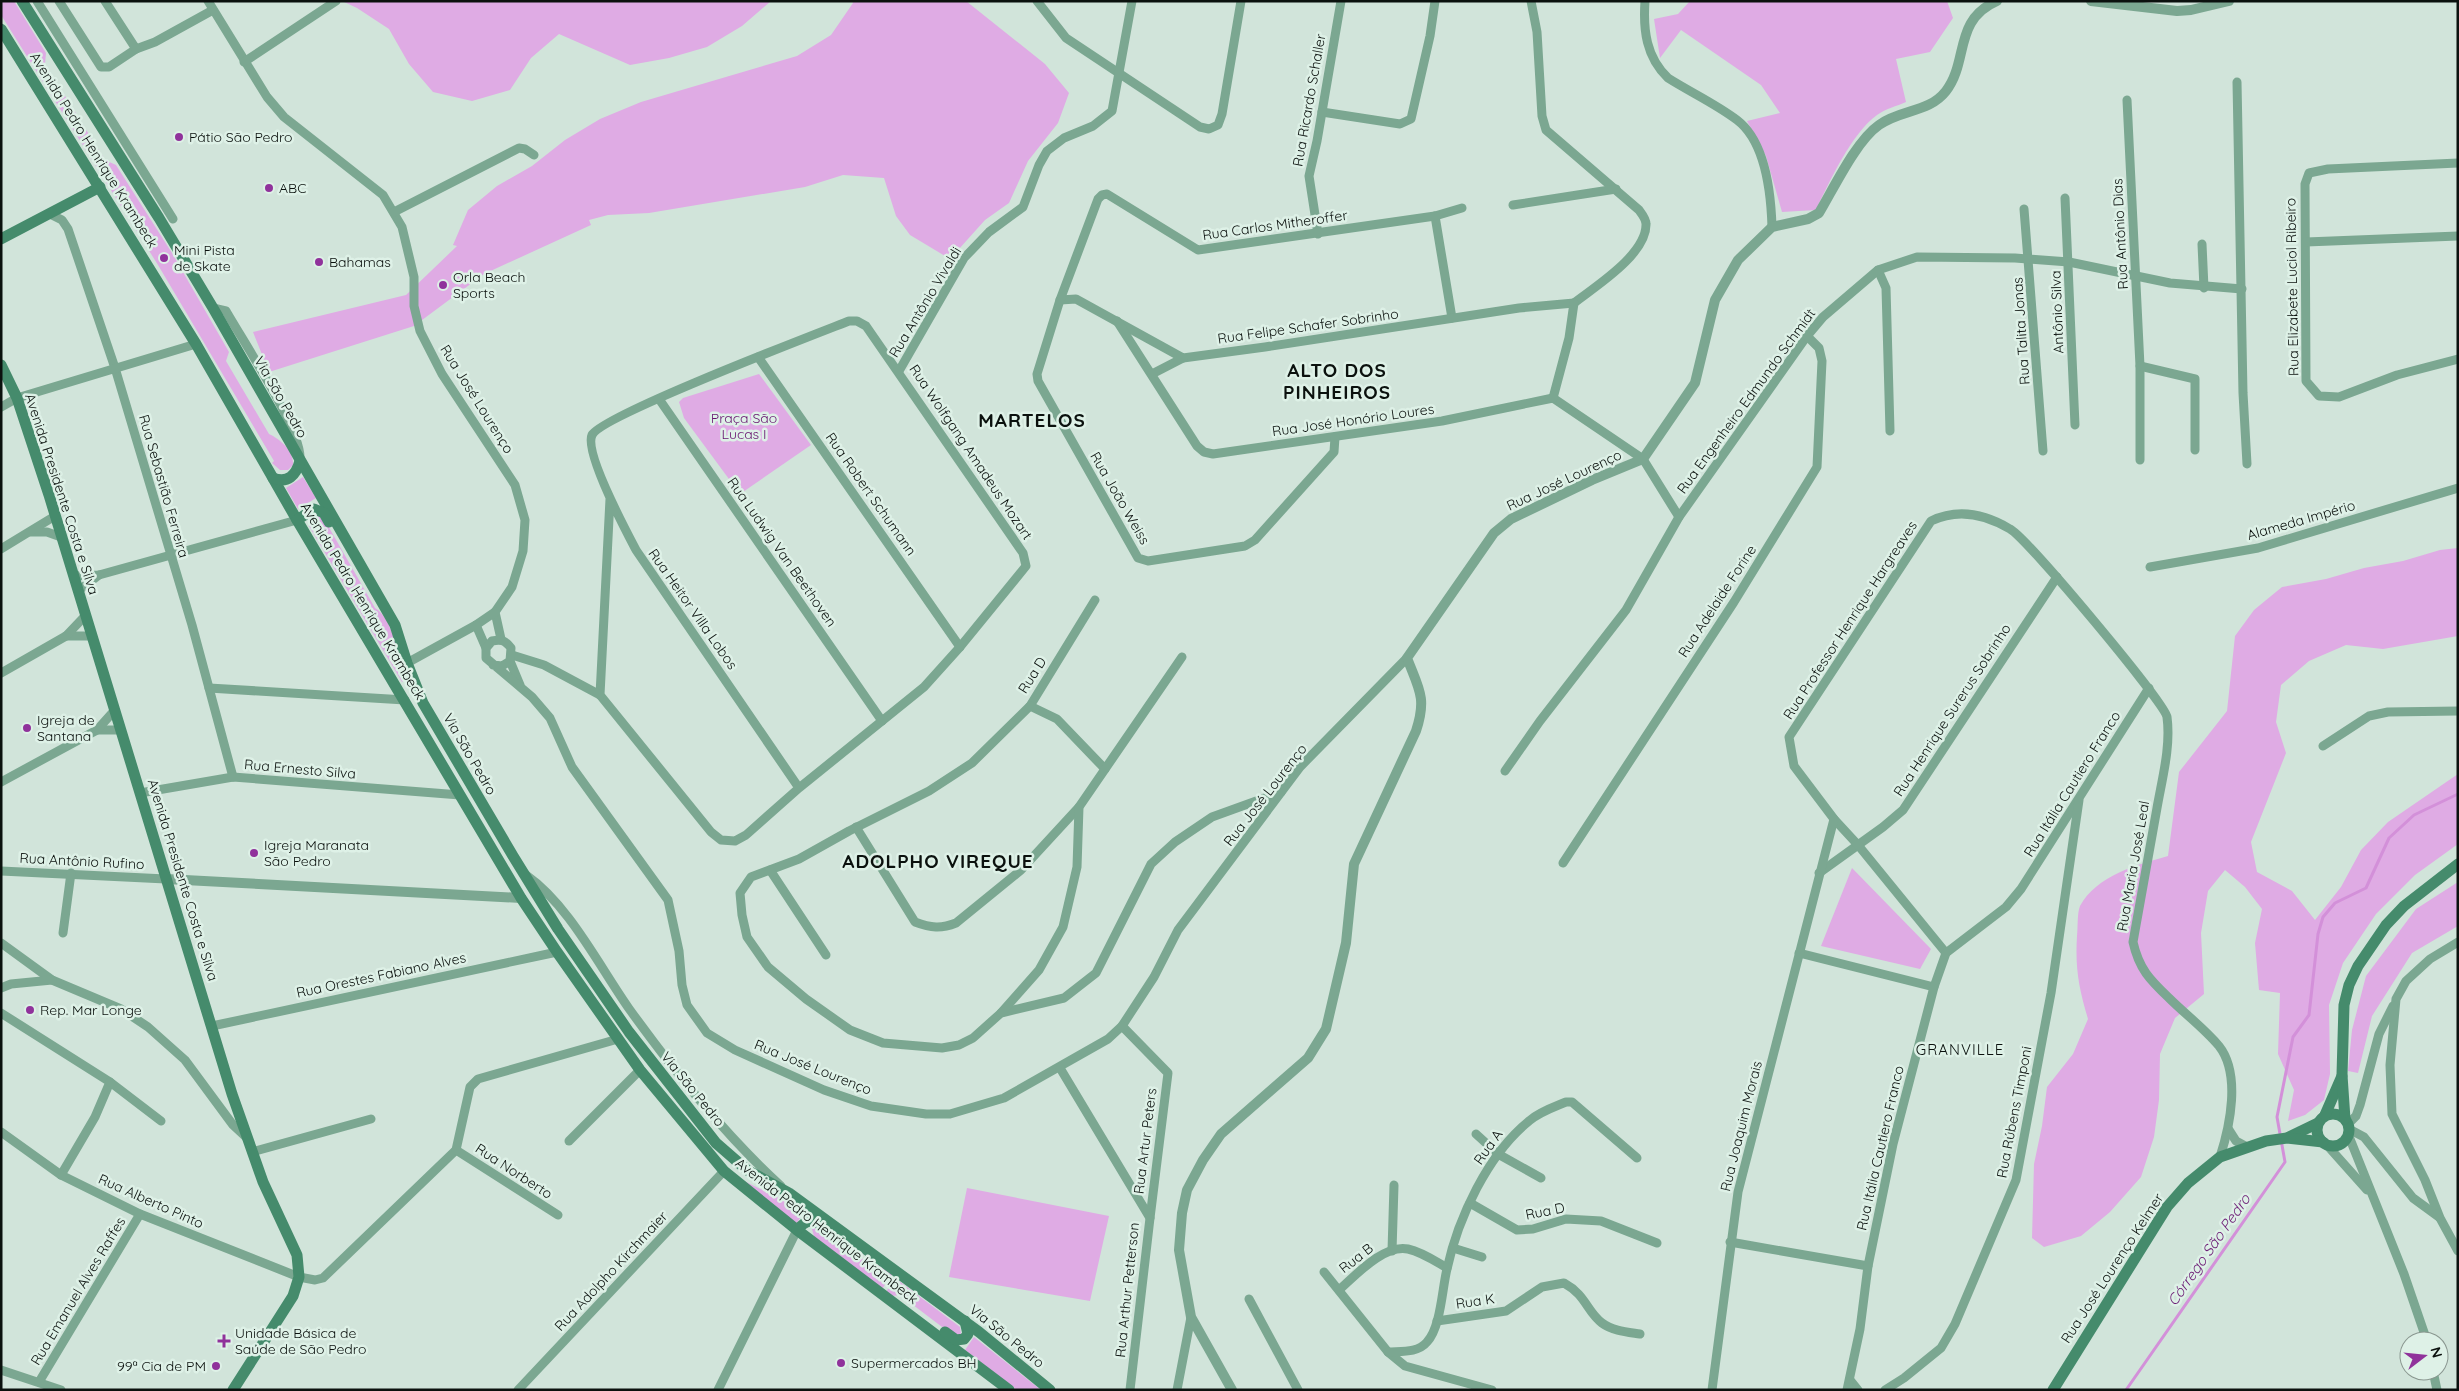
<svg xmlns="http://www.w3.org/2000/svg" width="2459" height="1391" font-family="Quicksand,sans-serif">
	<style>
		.green { fill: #dfabe4 }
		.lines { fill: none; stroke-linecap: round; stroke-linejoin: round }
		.stream { stroke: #d390d9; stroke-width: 3 }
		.minor { stroke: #7ba791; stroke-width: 9 }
		.tertiary { stroke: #7ba791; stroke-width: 10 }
		.secondary { stroke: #458b6c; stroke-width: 11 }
		.poi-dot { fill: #90329b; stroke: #def1e7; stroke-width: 2 }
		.labels { text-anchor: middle; stroke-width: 5; stroke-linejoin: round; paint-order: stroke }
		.street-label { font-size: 14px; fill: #0b110e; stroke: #def1e7 }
		.poi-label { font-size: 14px; fill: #0b110e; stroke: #def1e7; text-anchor: start }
		.park-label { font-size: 14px; fill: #66146f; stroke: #def1e7 }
		.neighbourhood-label { font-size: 15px; letter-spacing: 1px; fill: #0b110e; stroke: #def1e7 }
		.water-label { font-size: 15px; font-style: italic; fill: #6c1c75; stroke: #def1e7 }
		.district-label { font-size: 19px; font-weight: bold; letter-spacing: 1px; fill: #0b110e; stroke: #def1e7 }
	</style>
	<rect width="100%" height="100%" fill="#d1e4da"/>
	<g class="green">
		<path d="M1 1H14L46 53 45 64 105 160 116 165 172 253 229 352 226 361 269 434C280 439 294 451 293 465L288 470H280L272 463 274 461 158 265 1 15Z"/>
		<path d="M342 1H771L742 26 707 47 669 58 630 65 559 34 531 58 510 90 472 101 433 92 409 64 389 29 357 8Z"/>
		<path d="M852 1H966L1045 64 1069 93 1058 123 1028 161 1009 203 985 220 950 259 910 235 896 216 884 178 843 175 805 187 649 213 608 215 589 220 591 225 484 274 414 326 269 372 253 332 406 295 457 246 453 245 468 210 497 186 532 166 565 140 600 119 641 102 797 56 831 35 853 3Z"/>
		<path d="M1690 1H1947L1953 18 1930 52 1896 59 1906 102C1897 106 1885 109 1877 115 1852 133 1829 182 1816 210L1782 212 1766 156 1747 121 1780 113 1761 85 1681 30 1660 58 1654 19 1678 14Z"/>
		<path d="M759 374 811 445 740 494 684 418 679 402 683 398Z"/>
		<path d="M303 477 316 498 298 509 286 488Z"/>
		<path d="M313 515 323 517 375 608C393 618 400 661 405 680L402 682 309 526V517Z"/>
		<path d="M2458 548V636L2383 649 2346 645 2309 661 2281 685 2276 722 2286 753 2251 842 2257 872 2292 891 2315 920 2341 887 2361 850 2388 822 2458 774V844L2415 875 2376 914 2343 963 2329 1005 2330 1074 2324 1100 2305 1115 2288 1121 2294 1090 2278 1054 2280 993 2259 990 2255 943 2262 909 2245 887 2225 870 2208 891 2201 933 2204 994 2175 1018 2160 1054 2159 1100 2154 1137 2141 1177 2110 1212 2081 1236 2044 1247 2032 1238 2034 1164 2042 1126 2047 1087 2073 1054 2088 1019C2079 988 2075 969 2077 936 2078 928 2077 913 2080 906 2097 875 2137 865 2168 856L2179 772 2227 711 2235 636 2254 610 2282 587 2326 579 2364 568 2403 561 2440 550Z"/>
		<path d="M1852 868 1931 949 1920 969 1821 946Z"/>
		<path d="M2458 882V926L2412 953 2372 1016 2358 1073 2348 1071 2352 1030 2366 976 2416 909Z"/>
		<path d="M744 1181 805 1211 796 1224Z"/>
		<path d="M967 1188 1109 1216 1090 1301 949 1277Z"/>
		<path d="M817 1225 872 1266 878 1265 892 1275 882 1289 814 1236 811 1226Z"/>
		<path d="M895 1278 960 1327 961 1334 954 1336 900 1295 891 1296 886 1292Z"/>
		<path d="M974 1337 1041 1390H1017L965 1350Z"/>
	</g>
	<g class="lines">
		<path class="stream" d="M2126 1390 2285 1162 2277 1117 2293 1037 2309 1015 2318 934 2323 917 2335 903 2366 888 2389 838 2414 815 2458 794"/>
		<g class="minor">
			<path d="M37 1 173 219"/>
			<path d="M59 1 101 67H109L136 49"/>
			<path d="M105 1 136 49 155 42 213 10"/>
			<path d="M208 1 267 97 284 117 383 195 402 227 414 277V306L420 331 442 374 515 485 525 520 523 551 512 587 495 612 501 639"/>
			<path d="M1037 1 1066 38 1200 127 1209 129 1218 125 1222 114 1241 1"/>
			<path d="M1531 1 1537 32 1542 116 1546 130 1639 210C1642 214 1646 219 1646 224 1647 254 1596 286 1574 303"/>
			<path d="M1645 1C1643 30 1646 57 1668 78 1690 92 1716 104 1737 120 1766 142 1771 194 1772 227"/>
			<path d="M244 62 336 1"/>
			<path d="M2237 82 2243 393 2247 464"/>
			<path d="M2127 100 2140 366V460"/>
			<path d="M1322 112 1400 124 1411 119 1430 36 1435 1"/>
			<path d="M2458 163 2328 169 2309 173 2305 184 2306 381 2319 396 2339 397 2397 375 2458 359"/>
			<path d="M2065 198 2075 425"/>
			<path d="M1513 205 1616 189"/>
			<path d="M2024 209 2043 451"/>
			<path d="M394 212 519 148 525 149 534 155"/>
			<path d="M50 214 62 220 68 229 115 368 192 625 233 777"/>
			<path d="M1435 216 1452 318"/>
			<path d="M1318 234 1309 176 1317 141 1341 1"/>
			<path d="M2306 242 2458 236"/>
			<path d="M2202 244 2204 288"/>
			<path d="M1878 270 1886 288 1890 431"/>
			<path d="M1060 300 1076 299 1183 358 1265 347 1519 308 1574 303"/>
			<path d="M213 308 226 311C243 341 302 430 300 459"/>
			<path d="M1117 321 1197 446 1204 452 1213 454 1442 421 1553 398 1643 459 1679 517"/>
			<path d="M758 357 960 647"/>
			<path d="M2140 366 2195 379V450"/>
			<path d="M899 371 964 258 989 232 1023 207 1039 165 1047 151 1064 138 1093 126 1112 111 1132 1"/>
			<path d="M1152 374 1183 358"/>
			<path d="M1553 398 1569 338 1574 303"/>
			<path d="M659 399 882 721"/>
			<path d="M1 407 17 398 196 344"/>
			<path d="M1335 437 1334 452 1255 540 1245 546 1148 561 1138 558 1038 381 1037 374 1060 300 1098 199 1102 195 1107 194 1198 250 1435 216 1462 208"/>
			<path d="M610 499 600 695 711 832 721 840 735 841 746 835 799 788 924 687 960 647 1026 566 1023 553 866 326 857 321H849C816 334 601 416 592 435 584 452 626 531 636 550L799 788"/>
			<path d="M31 532H47L61 537"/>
			<path d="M1 549 55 516"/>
			<path d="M2150 567 2258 548 2458 488"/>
			<path d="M74 576 99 575 297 520"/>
			<path d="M78 591 99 575"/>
			<path d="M1095 600 1030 706 972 763 929 791 849 831 799 859 751 877 740 893 742 915 747 937 768 967 806 999 850 1030 883 1043 942 1048 959 1045 973 1038 1001 1013 1064 998 1096 973 1151 864 1175 842 1212 817 1281 792"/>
			<path d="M476 625 495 612"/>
			<path d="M66 636H91"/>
			<path d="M512 655 544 665 600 695"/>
			<path d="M510 661 520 685"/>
			<path d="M407 663 476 625 486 648"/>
			<path d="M493 665 502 666 510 661 511 648C505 640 501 639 492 641L486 648V658L532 697 550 718 572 767 668 900 679 951 682 985 687 1005 707 1033 735 1050 824 1090 871 1106 926 1114H950L1004 1098 1108 1039 1122 1026 1154 977 1178 930 1300 767 1407 658"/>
			<path d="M1 673 66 636 85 616"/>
			<path d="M209 688 405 700"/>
			<path d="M1030 706 1057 719 1105 769"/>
			<path d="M97 730H120"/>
			<path d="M2323 746 2369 716 2388 712 2458 711"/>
			<path d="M1505 771 1540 721 1626 610 1679 517 1807 336 1823 317 1878 270 1917 257 2015 258 2069 262 2170 283 2242 289"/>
			<path d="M1 782 97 730 114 711"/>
			<path d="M140 793 233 777 460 795"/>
			<path d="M856 827 915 922C931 928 941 929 956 923L1021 870 1079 807"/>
			<path d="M1563 863 1734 602 1817 467 1822 361 1819 348 1807 336"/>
			<path d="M770 870 826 955"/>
			<path d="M1 871 166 879"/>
			<path d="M1819 873 1883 827 1903 810 2057 577"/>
			<path d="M526 875C569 905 599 966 630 1010 675 1072 724 1134 781 1186"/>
			<path d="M63 933 71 873"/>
			<path d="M2458 942 2430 959 2406 981 2396 999 2390 1065 2392 1114 2425 1180 2440 1218 2458 1251"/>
			<path d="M1 943 52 980 121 1009 148 1027 185 1060 233 1125 247 1138"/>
			<path d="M1799 953 1934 987"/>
			<path d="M1946 953 1858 845 1834 819 1794 766 1789 737 1931 521C1958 508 1985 514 2010 529 2027 538 2165 703 2167 717 2171 747 2162 779 2157 808 2149 853 2141 898 2133 942 2139 969 2150 980 2169 998 2185 1014 2205 1029 2219 1046 2241 1074 2230 1126 2220 1157"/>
			<path d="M1 988 11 984 52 980"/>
			<path d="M1 1013 110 1082 95 1117 61 1175"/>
			<path d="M1001 1013 1039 970 1063 927 1077 867 1079 807 1182 657"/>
			<path d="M212 1026 557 952"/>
			<path d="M1122 1026 1168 1073 1150 1218"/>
			<path d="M1060 1068 1150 1218 1130 1390"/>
			<path d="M110 1082 161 1121"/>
			<path d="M2348 1124 2356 1116 2360 1105 2379 1034 2393 1006"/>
			<path d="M2349 1129 2364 1137 2413 1198 2439 1217"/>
			<path d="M2229 1130 2236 1141 2247 1147"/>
			<path d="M1 1132 61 1175 140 1214 299 1277 315 1280 323 1278 456 1150 470 1087 478 1079 618 1039"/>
			<path d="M1476 1134 1498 1154 1541 1178"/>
			<path d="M2348 1134 2404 1274 2427 1341"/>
			<path d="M569 1141 640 1070"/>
			<path d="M2326 1144 2367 1190"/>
			<path d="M456 1150 558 1215"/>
			<path d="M252 1152 371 1119"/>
			<path d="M1470 1203 1517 1230 1533 1229 1566 1219 1601 1221 1657 1243"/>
			<path d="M1730 1242 1868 1266"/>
			<path d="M1453 1248 1482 1257"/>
			<path d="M1392 1251 1394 1185"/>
			<path d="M1324 1272 1388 1352 1405 1366 1492 1390"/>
			<path d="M1339 1290C1356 1275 1384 1244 1408 1249 1422 1252 1435 1261 1447 1268"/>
			<path d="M1249 1299 1298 1390"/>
			<path d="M1437 1321 1506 1311 1542 1287 1564 1283C1586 1295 1587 1312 1602 1323 1613 1331 1627 1332 1640 1334"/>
			<path d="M1388 1352C1401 1351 1418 1353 1427 1342 1441 1327 1442 1289 1447 1269 1458 1218 1488 1154 1529 1121 1539 1112 1554 1107 1566 1102H1572L1637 1158"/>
			<path d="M1 1370 61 1390"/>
			<path d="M2433 1371 2437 1390"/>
			<path d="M1850 1380 1858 1390"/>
			<path d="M39 1382 140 1214"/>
			<path d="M518 1390 724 1171"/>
			<path d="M718 1390 797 1230"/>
			<path d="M1177 1390 1191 1317"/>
			<path d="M1712 1390 1738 1192 1834 819"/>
			<path d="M1847 1390 1860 1329 1868 1266 1893 1144 1934 987 1946 953 2006 907 2021 889 2149 688"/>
			<path d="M1885 1390 1904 1378 1941 1348 1955 1324 2016 1180 2051 993 2079 800"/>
		</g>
		<g class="tertiary">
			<path d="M2091 1 2177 11 2191 10 2229 1"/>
			<path d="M166 879 521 898"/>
			<path d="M1232 1390 1191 1317 1179 1250 1182 1213 1187 1190 1203 1160 1221 1134 1308 1058 1326 1029 1346 943 1354 864 1416 731C1427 698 1419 689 1407 658L1494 533 1511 519 1592 480 1643 459 1695 383 1715 300 1738 260 1772 227 1808 219 1819 213C1834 188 1856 141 1879 125 1901 109 1929 113 1946 91 1969 61 1953 20 1997 1"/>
		</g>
		<g class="secondary">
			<path d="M22 1 159 218 213 308 395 625 407 663 423 703 513 856 558 929 629 1032 716 1143 747 1170 789 1193 979 1332 1050 1390"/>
			<path d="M1 29 196 344 297 520 521 898 557 952 640 1070 724 1171 797 1230 1009 1390"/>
			<path d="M1 239 100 187"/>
			<path d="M1 365 17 398 49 495 232 1094 263 1182 297 1255 299 1277 293 1296 233 1390"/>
			<path d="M273 478C288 484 296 475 300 461"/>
			<path d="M297 520 314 509 324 513 329 522"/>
			<circle cx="2333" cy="1130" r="16"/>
			<path d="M2325 1115 2342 1076"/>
			<path d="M2345 1119 2342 1075 2344 1005 2349 985 2358 966 2386 925 2404 906 2458 864"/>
			<path d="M2289 1137 2318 1123"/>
			<path d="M797 1230C808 1218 813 1219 826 1228"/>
			<path d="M945 1332 956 1340 964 1339 968 1334 965 1321"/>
			<path d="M2053 1390 2167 1207 2188 1183 2220 1157 2266 1141 2287 1138 2323 1142"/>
		</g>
	</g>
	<g class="poi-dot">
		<circle cx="179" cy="137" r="5"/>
		<circle cx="269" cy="188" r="5"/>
		<circle cx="164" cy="258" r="5"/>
		<circle cx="319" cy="262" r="5"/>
		<circle cx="443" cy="285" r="5"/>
		<circle cx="27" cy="728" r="5"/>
		<circle cx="254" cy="853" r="5"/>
		<circle cx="30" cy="1010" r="5"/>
		<path d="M221.5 1333.5h5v5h5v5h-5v5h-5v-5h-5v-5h5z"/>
		<circle cx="841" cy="1363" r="5"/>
		<circle cx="216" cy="1366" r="5"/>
	</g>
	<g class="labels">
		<g class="street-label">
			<text transform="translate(1309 100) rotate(-80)" y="5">Rua Ricardo Schaller</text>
			<text transform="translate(94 150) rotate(58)" y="5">Avenida Pedro Henrique Krambeck</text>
			<text transform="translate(1275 225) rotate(-8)" y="5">Rua Carlos Mitheroffer</text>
			<text transform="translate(2120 234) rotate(-93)" y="5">Rua Antônio Dias</text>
			<text transform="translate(2292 287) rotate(-91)" y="5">Rua Elizabete Luciol Ribeiro</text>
			<text transform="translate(925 302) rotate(-59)" y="5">Rua Antônio Vivaldi</text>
			<text transform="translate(2057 312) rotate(-92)" y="5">Antônio Silva</text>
			<text transform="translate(1308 326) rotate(-8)" y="5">Rua Felipe Schafer Sobrinho</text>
			<text transform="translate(2021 331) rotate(-94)" y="5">Rua Talita Jonas</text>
			<text transform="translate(281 397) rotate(60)" y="5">Via São Pedro</text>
			<text transform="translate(477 399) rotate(58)" y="5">Rua José Lourenço</text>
			<text transform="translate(1746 401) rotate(-54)" y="5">Rua Engenheiro Edmundo Schmidt</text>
			<text transform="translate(1353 420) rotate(-8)" y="5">Rua José Honório Loures</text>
			<text transform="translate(971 452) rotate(56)" y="5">Rua Wolfgang Amadeus Mozart</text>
			<text transform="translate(1564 480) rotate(-25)" y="5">Rua José Lourenço</text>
			<text transform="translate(164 486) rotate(74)" y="5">Rua Sebastião Ferreira</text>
			<text transform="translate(62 494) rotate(72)" y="5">Avenida Presidente Costa e Silva</text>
			<text transform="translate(871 494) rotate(55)" y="5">Rua Robert Schumann</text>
			<text transform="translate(1120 498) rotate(60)" y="5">Rua João Weiss</text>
			<text transform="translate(2301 520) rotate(-16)" y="5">Alameda Império</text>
			<text transform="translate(782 552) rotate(55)" y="5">Rua Ludwig Van Beethoven</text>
			<text transform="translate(363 601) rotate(59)" y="5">Avenida Pedro Henrique Krambeck</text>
			<text transform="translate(1717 601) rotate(-57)" y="5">Rua Adelaide Forine</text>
			<text transform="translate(693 609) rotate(55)" y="5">Rua Heitor Villa Lobos</text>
			<text transform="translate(1850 620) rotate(-57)" y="5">Rua Professor Henrique Hargreaves</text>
			<text transform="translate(1032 675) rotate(-58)" y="5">Rua D</text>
			<text transform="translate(1952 710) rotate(-57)" y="5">Rua Henrique Surerus Sobrinho</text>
			<text transform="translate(470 754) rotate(60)" y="5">Via São Pedro</text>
			<text transform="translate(300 769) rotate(5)" y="5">Rua Ernesto Silva</text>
			<text transform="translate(2072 784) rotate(-58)" y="5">Rua Itália Cautiero Franco</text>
			<text transform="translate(1265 795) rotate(-52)" y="5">Rua José Lourenço</text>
			<text transform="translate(82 861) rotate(3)" y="5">Rua Antônio Rufino</text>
			<text transform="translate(2133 866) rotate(-80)" y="5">Rua Maria José Leal</text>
			<text transform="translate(183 880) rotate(73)" y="5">Avenida Presidente Costa e Silva</text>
			<text transform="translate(381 975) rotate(-12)" y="5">Rua Orestes Fabiano Alves</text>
			<text transform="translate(813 1067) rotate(22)" y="5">Rua José Lourenço</text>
			<text transform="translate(693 1089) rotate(51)" y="5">Via São Pedro</text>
			<text transform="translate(2014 1112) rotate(-79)" y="5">Rua Rúbens Timponi</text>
			<text transform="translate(1741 1126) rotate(-76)" y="5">Rua Joaquim Morais</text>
			<text transform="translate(1145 1141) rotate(-83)" y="5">Rua Artur Peters</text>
			<text transform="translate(1488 1147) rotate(-55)" y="5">Rua A</text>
			<text transform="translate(1880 1148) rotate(-77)" y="5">Rua Itália Cautiero Franco</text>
			<text transform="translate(514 1171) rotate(33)" y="5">Rua Norberto</text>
			<text transform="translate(151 1201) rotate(24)" y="5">Rua Alberto Pinto</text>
			<text transform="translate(1545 1211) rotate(-11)" y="5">Rua D</text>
			<text transform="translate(827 1231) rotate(38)" y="5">Avenida Pedro Henrique Krambeck</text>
			<text transform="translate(1356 1258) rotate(-38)" y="5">Rua B</text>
			<text transform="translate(2112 1268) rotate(-57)" y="5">Rua José Lourenço Kelmer</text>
			<text transform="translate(611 1271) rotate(-47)" y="5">Rua Adolpho Kirchmaier</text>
			<text transform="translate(1127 1290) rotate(-84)" y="5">Rua Arthur Petterson</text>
			<text transform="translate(78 1291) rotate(-59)" y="5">Rua Emanuel Alves Raffes</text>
			<text transform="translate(1475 1301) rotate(-8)" y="5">Rua K</text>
			<text transform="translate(1007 1336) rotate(39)" y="5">Via São Pedro</text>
		</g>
		<g class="poi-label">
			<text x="189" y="142">Pátio São Pedro</text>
			<text x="279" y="193">ABC</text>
			<text x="174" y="255">Mini Pista<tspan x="174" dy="16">de Skate</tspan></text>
			<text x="329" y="267">Bahamas</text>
			<text x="453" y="282">Orla Beach<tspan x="453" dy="16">Sports</tspan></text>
			<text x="37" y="725">Igreja de<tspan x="37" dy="16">Santana</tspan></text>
			<text x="264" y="850">Igreja Maranata<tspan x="264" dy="16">São Pedro</tspan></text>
			<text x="40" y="1015">Rep. Mar Longe</text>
			<text x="235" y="1338">Unidade Básica de<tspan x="235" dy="16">Saúde de São Pedro</tspan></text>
			<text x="851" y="1368">Supermercados BH</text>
			<text x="206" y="1371" text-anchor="end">99ª Cia de PM</text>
		</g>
		<g class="park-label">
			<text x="744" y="423">Praça São<tspan x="744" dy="16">Lucas I</tspan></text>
		</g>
		<g class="neighbourhood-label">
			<text x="1960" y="1055">GRANVILLE</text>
		</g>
		<g class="water-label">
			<text transform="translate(2209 1250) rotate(-55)" y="5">Córrego São Pedro</text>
		</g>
		<g class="district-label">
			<text x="1337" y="377">ALTO DOS<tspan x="1337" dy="22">PINHEIROS</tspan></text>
			<text x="1032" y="427">MARTELOS</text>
			<text x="938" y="868">ADOLPHO VIREQUE</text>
		</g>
	</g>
	<rect width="2459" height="1391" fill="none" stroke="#0b110e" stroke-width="5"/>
	<g transform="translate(2424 1356) rotate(74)"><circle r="24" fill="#def1e7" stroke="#8a9790"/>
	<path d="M0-4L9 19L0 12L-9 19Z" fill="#90329b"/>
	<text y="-8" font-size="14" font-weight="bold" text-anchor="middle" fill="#0b110e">N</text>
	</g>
</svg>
